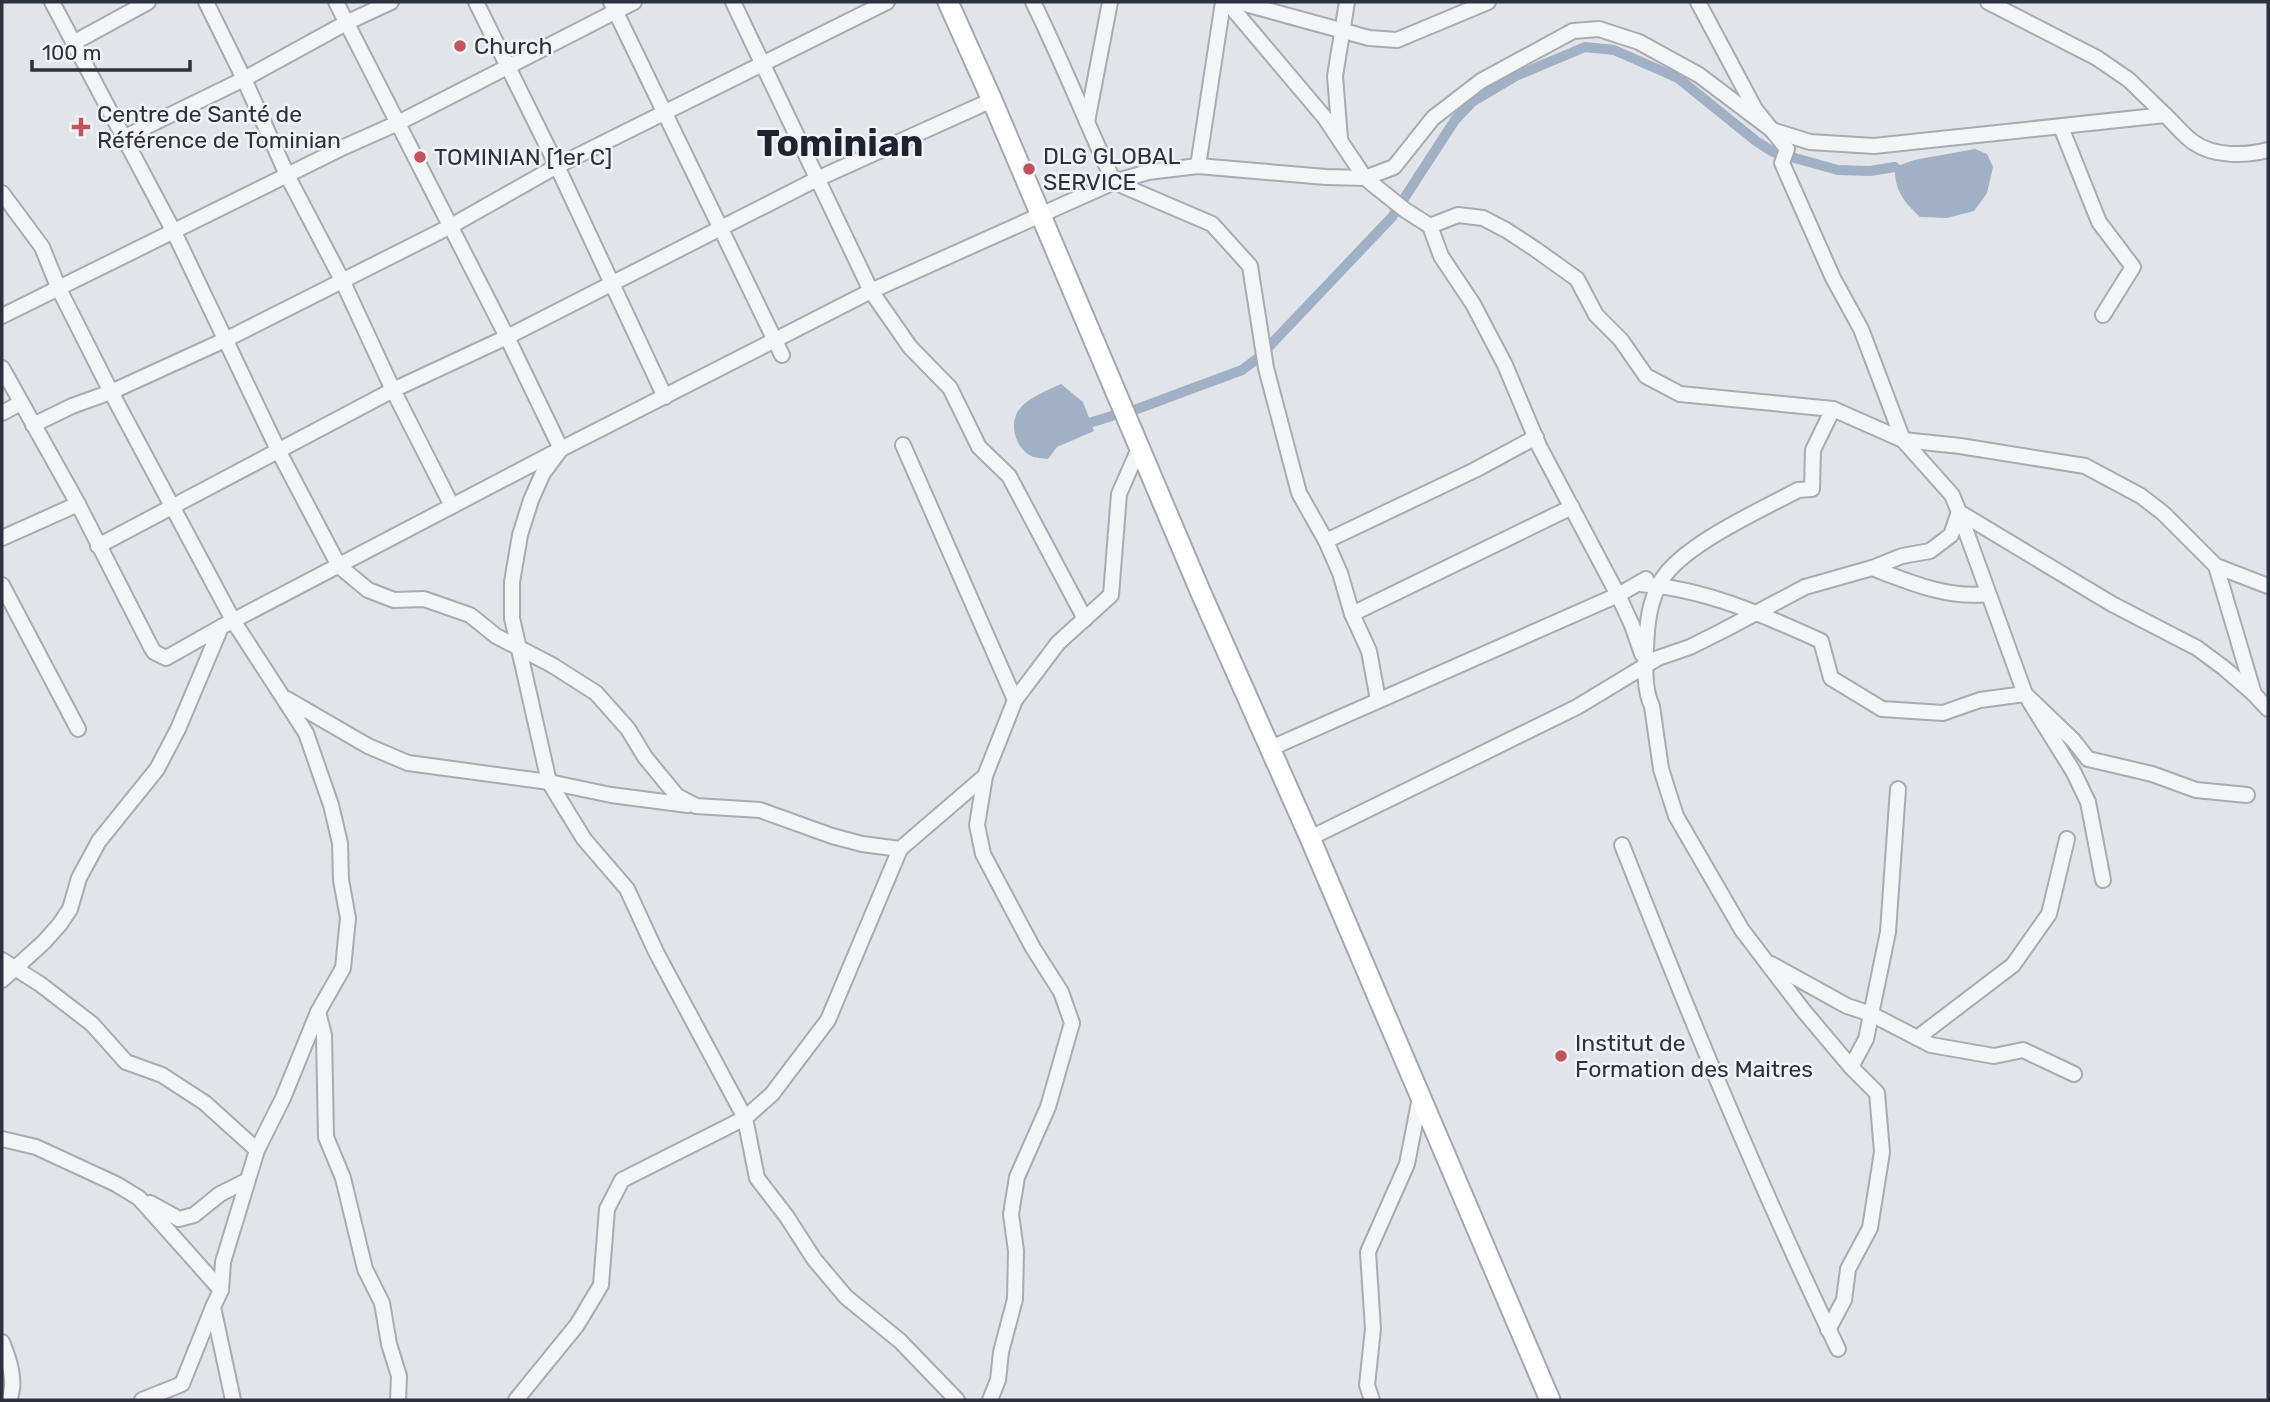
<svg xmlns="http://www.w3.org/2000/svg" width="2270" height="1402" font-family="Rubik,sans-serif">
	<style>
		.water { fill: #a0b0c5 }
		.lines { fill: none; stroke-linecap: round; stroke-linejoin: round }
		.canal { stroke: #a0b0c5; stroke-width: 10 }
		.minor-casing { stroke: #a7abb3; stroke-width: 18 }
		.major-casing { stroke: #a2a8b3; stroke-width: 23 }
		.minor { stroke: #f4f5f7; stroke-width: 14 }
		.major { stroke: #fff; stroke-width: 19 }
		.poi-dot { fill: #c2525e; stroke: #f1f3f6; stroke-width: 2.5 }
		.labels { text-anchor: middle; stroke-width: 5; stroke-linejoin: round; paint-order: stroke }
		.poi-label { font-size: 23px; fill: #2b313f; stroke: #f1f3f6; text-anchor: start }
		.town-label { font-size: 37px; font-weight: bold; fill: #1d2330; stroke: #f1f3f6 }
	</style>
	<rect width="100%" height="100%" fill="#e1e4e9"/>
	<g class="water">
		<path d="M1975 149 1987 154 1993 167 1987 193 1974 211 1947 218 1920 217C1904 202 1894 190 1895 167L1914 160Z"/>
		<path d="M1061 384 1083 402 1094 431 1057 447 1048 459C1042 458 1035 458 1031 456 1016 448 1009 426 1018 411 1028 397 1046 391 1061 384Z"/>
	</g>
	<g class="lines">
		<g class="canal">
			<path d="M1137 409 1242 370 1258 358 1392 217 1455 120 1472 102 1516 76 1585 47 1614 50 1678 78 1756 141 1773 152 1838 170 1870 171 1895 167"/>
			<path d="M1086 424 1115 415"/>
		</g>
		<defs>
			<g id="minor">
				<path d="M52 2 174 232 279 452 339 566 368 590 394 600 424 599 470 615 496 636 552 665 596 693 628 729 645 757 677 796 696 806 760 810 832 836 862 844 900 849"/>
				<path d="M206 2 244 79 288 177 342 280 393 390 452 506"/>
				<path d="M336 2 507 337 561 449 543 473 531 500 520 535 512 582V618L549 782 584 839 627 889 656 952 745 1118 757 1178 787 1217 814 1259 846 1297 900 1341 957 1400"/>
				<path d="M476 2 557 166 665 397"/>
				<path d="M611 2 782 355"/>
				<path d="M733 2 871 291 910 347 950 388 979 447 1009 476 1085 619"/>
				<path d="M1033 2C1062 61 1086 122 1114 182L1212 224 1250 266 1266 368 1299 493 1326 541 1340 573 1352 614 1369 651 1378 700"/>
				<path d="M1227 2 1325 118 1365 178 1405 210 1430 226 1458 215 1483 218 1506 230 1535 249 1577 279 1596 315 1621 340 1646 376 1680 394 1833 409 1903 440 1960 446 2085 466 2141 496 2163 513 2216 566 2268 586"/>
				<path d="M1238 2 1369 38 1397 40 1488 2"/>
				<path d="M1698 2 1755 109 1787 149 1782 163 1833 278 1861 329 1903 440 1952 495 1959 512 2112 604 2197 648 2224 668 2254 694"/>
				<path d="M1988 2 2097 58 2129 80 2165 115"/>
				<path d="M75 42 148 2"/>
				<path d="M1087 122 1110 2"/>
				<path d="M2061 127 2099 222 2133 267 2103 315"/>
				<path d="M123 138 244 79 346 23 391 2"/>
				<path d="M1340 139 1335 76 1347 2"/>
				<path d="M1198 166 1223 2"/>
				<path d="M2 193 42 247 59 289 111 392 234 622 306 733 331 805 340 843 341 880 348 918 343 968 318 1012 283 1098 257 1150 223 1262 221 1290 213 1307 233 1400"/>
				<path d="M1430 226 1441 256 1473 304 1505 365 1539 446 1618 595 1632 625 1642 654"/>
				<path d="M2 316 344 147 398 123 634 2"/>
				<path d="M2 368 78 504 151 647 154 652 166 658 221 627 561 449 871 291 1114 182 1148 172 1198 166 1326 177 1365 178 1394 167 1433 118 1481 81 1573 31 1599 29 1639 42 1699 75 1772 130 1810 142 1874 146 2165 115C2174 123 2183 135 2193 142 2214 157 2245 156 2268 150"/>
				<path d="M2 413 21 403"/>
				<path d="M33 425 72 406 111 392 227 339 451 226 557 166 887 2"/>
				<path d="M903 445 1015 700"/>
				<path d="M1959 512 2025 694 2073 771 2088 802 2103 880"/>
				<path d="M2 538 78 504"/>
				<path d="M1326 541 1475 470 1536 437"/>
				<path d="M98 546 393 390 507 337 817 179 992 100"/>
				<path d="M2216 566 2254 694 2268 709"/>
				<path d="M1872 568C1909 582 1948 599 1988 594"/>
				<path d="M1639 584C1703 588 1764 615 1821 641L1831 678 1882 709 1943 713 1980 700 2025 694 2073 740 2088 759 2152 774 2196 790 2247 795"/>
				<path d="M2 585 78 729"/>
				<path d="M1352 614 1572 507"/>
				<path d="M287 699 368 746 408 763 549 782 611 795 688 805"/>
				<path d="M1271 748 1618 595 1646 579"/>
				<path d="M985 776 977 825 983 854 1033 948 1061 992 1072 1023 1048 1107 1017 1177 1011 1214 1016 1251 1015 1299 1001 1352 998 1380 990 1400"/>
				<path d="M1310 838 1577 707 1658 658 1690 647 1722 631 1805 587 1872 568 1902 556 1930 551 1951 535 1959 512"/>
				<path d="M1622 845C1689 1015 1759 1185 1838 1349"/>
				<path d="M2 960 40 984 92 1024 126 1062 162 1075 205 1103 257 1150"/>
				<path d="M1771 964 1847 1006 1871 1014 1931 1045 1994 1056 2023 1050 2074 1074"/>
				<path d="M2 980 44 942 60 924 70 909 79 878 99 841 157 769 178 729 221 627"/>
				<path d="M318 1012 324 1035 326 1137 343 1178 365 1269 382 1303 389 1344 399 1376 398 1400"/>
				<path d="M1917 1038 2013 965 2049 914 2067 839"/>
				<path d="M1851 1067 1866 1039 1888 932 1898 789"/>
				<path d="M2 1139 36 1147 116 1184 139 1198 221 1290"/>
				<path d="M150 1203 179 1219 194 1215 220 1194 246 1181"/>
				<path d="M1828 1330 1844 1300 1848 1269 1870 1228 1882 1152 1877 1093 1851 1067 1803 1010 1742 930 1676 816 1661 769 1652 706C1644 690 1645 666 1646 648 1647 624 1649 602 1661 581 1682 545 1761 510 1798 490L1812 489 1813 450 1833 409"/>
				<path d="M2 1342C9 1359 17 1382 9 1400"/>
				<path d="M142 1400 182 1384 213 1307"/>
				<path d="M516 1400 577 1325 601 1285 607 1209 622 1180 745 1118 772 1094 828 1020 900 849 985 776 1015 700 1058 643 1111 595 1119 494 1140 446"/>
				<path d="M1372 1400 1367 1385 1373 1329 1368 1252 1407 1164 1420 1097"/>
			</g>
			<path id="major" d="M948 2 992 100 1201 593 1310 838 1550 1400"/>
		</defs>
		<use href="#minor" class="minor-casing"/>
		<use href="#major" class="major-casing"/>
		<use href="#minor" class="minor"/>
		<use href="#major" class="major"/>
	</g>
	<g class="poi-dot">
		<circle cx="460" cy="46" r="7"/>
		<path d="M77.5 116.5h7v7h7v7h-7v7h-7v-7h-7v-7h7z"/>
		<circle cx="420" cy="157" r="7"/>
		<circle cx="1029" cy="169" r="7"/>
		<circle cx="1561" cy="1056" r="7"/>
	</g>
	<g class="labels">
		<g class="poi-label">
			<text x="474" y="54">Church</text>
			<text x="97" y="122">Centre de Santé de<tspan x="97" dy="26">Référence de Tominian</tspan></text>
			<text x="1043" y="164">DLG GLOBAL<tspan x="1043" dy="26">SERVICE</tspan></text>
			<text x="434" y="165">TOMINIAN [1er C]</text>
			<text x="1575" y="1051">Institut de<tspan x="1575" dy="26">Formation des Maitres</tspan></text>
		</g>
		<g class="town-label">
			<text x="840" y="156">Tominian</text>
		</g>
	</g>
	<rect width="2270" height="1402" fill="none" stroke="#2b313f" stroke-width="7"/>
	<path d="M32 60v10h158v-10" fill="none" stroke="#2b313f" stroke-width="3.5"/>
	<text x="42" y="60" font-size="21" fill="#2b313f" stroke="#f1f3f6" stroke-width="5" paint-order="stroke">100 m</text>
</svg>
